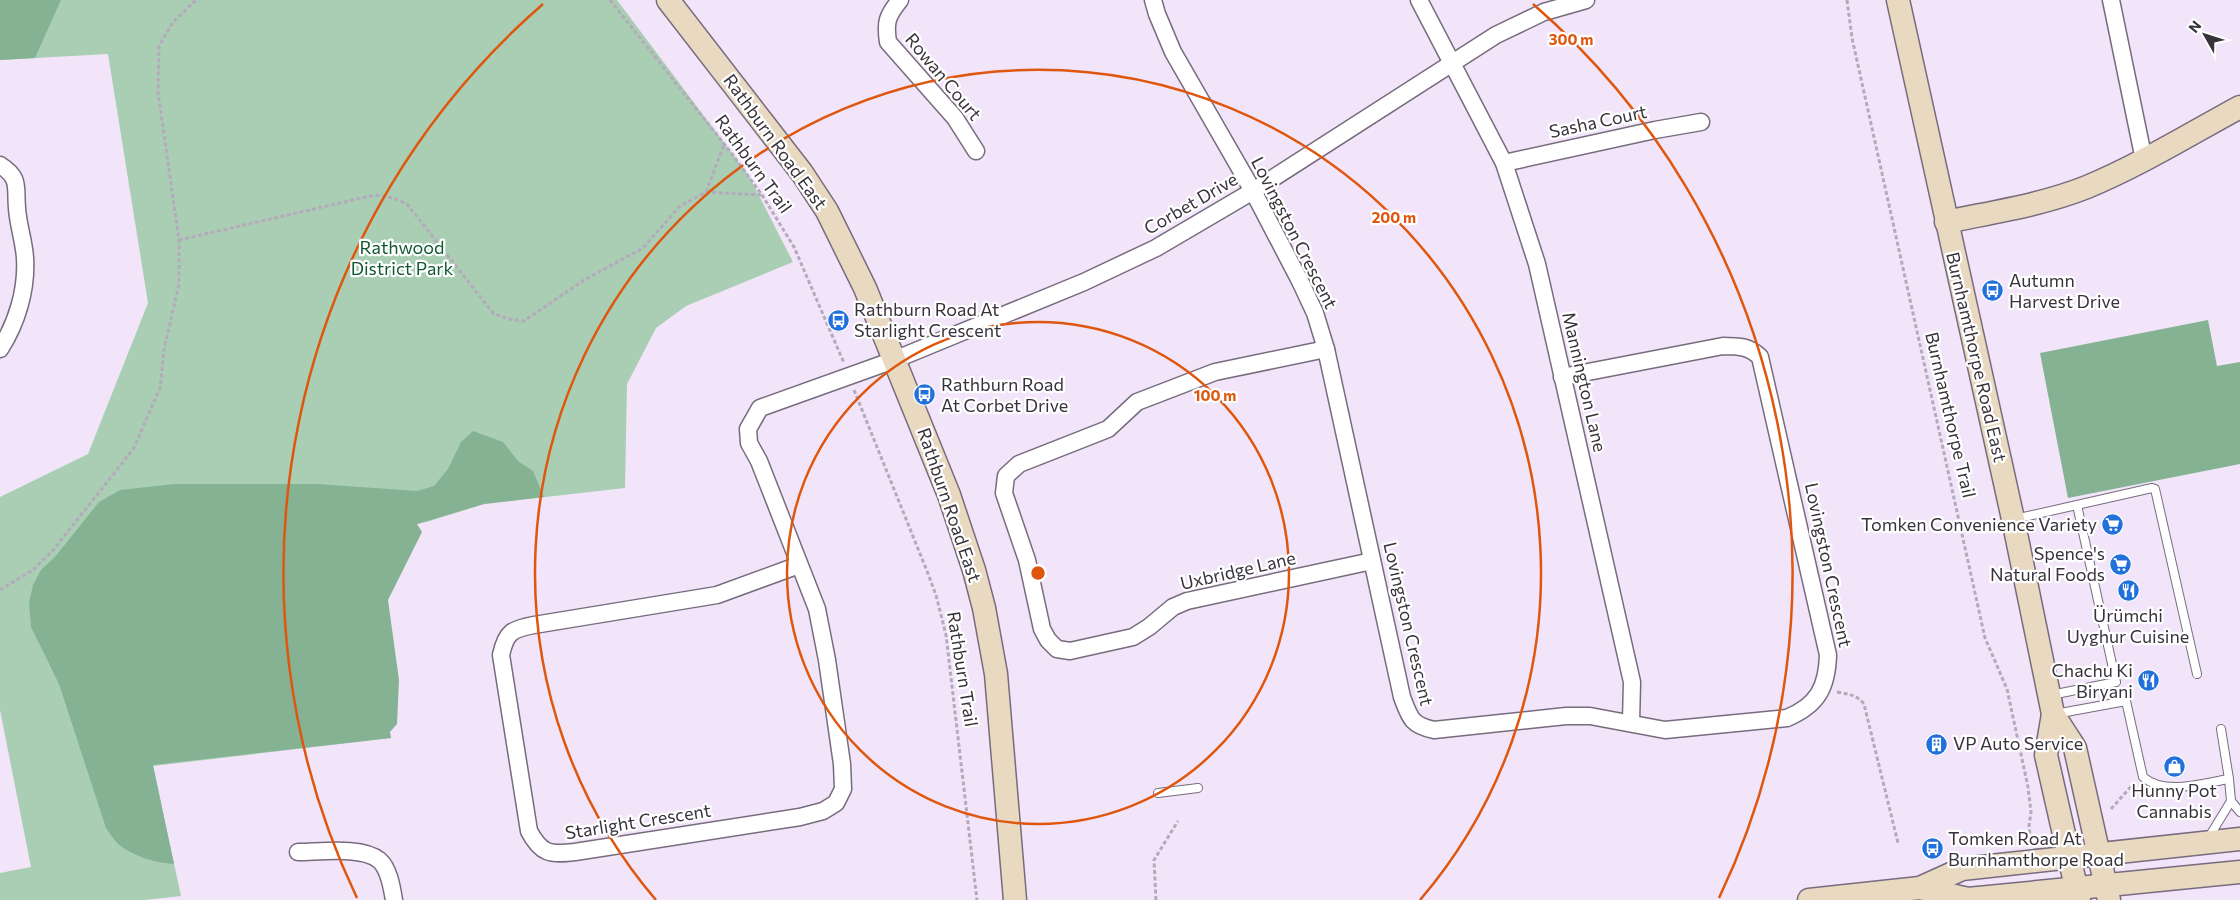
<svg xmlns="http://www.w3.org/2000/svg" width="2240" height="900" font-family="Commissioner,sans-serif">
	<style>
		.green { fill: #a9ceb4 }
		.forest { fill: #86b294 }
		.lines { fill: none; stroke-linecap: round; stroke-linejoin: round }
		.lane-casing { stroke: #776b7d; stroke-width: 10 }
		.street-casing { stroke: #776b7d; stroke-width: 19 }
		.secondary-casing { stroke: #776b7d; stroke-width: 25 }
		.path { stroke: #b4aabb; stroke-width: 3; stroke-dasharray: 4 2.5; stroke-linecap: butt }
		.lane { stroke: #fff; stroke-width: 8 }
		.street { stroke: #fff; stroke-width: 16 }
		.secondary { stroke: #e9d9c1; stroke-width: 22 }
		.ring { fill: none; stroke: #df570e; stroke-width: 2.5 }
		.labels { text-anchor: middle; stroke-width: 4.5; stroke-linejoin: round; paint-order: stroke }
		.street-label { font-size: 18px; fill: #38333b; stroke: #fff }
		.park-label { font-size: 18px; fill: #105932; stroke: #fff }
		.poi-label { font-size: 18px; fill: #38333b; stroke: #fff; text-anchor: start }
		.centre { fill: #df570e; stroke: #fff; stroke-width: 2.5 }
		.ring-label { font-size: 15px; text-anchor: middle; font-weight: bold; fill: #df570e; stroke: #fff; stroke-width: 4.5; stroke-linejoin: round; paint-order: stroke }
	</style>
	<rect width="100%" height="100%" fill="#f2e5fa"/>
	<path class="green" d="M0 0H617L749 176 793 262 686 306 656 328 627 384 625 488 484 504 430 521 377 534 379 690 391 738 153 766 181 896 145 900H0V873L31 867 0 710V497L88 454 148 303 108 54 0 60Z"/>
	<g class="forest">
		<path d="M0 0H61L35 58 0 60Z"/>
		<path d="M2208 320 2217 366 2240 362V464L2068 498 2040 353Z"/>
		<path d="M473 431 503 442 518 461 533 471 544 497 484 504 417 524 422 532 388 600 399 680 397 724 390 732 391 738 153 765 174 864C156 863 132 856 118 844 113 839 110 833 106 828L59 684 31 627 29 603 33 585 41 570 55 557 99 502 120 490 175 484H318L417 491 434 486 448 469 461 442Z"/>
	</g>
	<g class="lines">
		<defs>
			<g id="lane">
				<path d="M2015 519 2152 488 2155 489 2197 674"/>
				<path d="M2051 695 2116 682 2077 505"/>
				<path d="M2055 714 2126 701 2143 777C2165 796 2203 783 2229 779L2231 801 2240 812"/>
				<path d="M2221 729 2229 779"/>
				<path d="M1158 793 1198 788"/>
				<path d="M2209 837 2231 801"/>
			</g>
			<g id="street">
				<path d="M900 0C887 16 885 22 888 42L955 118 976 151"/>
				<path d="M1153 0 1157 14 1173 52 1253 191 1300 281 1315 313 1326 349 1402 697C1410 718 1411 725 1434 730L1566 716H1590L1665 730 1787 718C1818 705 1827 687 1828 655L1760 357C1749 346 1738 346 1723 346L1562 377"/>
				<path d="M1419 0 1504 163 1537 264 1632 682 1631 722"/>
				<path d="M2111 0 2144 160"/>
				<path d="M1504 163 1655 130 1701 122"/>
				<path d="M0 165C21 178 15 188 17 208 18 225 24 241 25 258 27 289 17 323 0 349"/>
				<path d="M1326 349 1215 372 1137 402 1108 429 1019 464 1006 476 1004 493 1027 560 1042 629 1048 640 1057 649 1070 651 1133 637 1149 627 1173 607 1187 601 1372 561"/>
				<path d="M799 565 717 595 534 625C512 629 506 632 501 655L529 831C541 854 550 855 575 852L800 817 823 811 836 803 843 789 842 764 827 660 817 609 759 461 749 443 748 429 760 408 894 360 1084 282 1156 248 1253 191 1496 35 1544 12 1586 0"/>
				<path d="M298 852C320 852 362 846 379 860 389 868 392 888 394 900"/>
			</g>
			<g id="secondary">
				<path d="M668 0 802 173 827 211 865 288 949 495 974 570 984 608 996 674 1015 900"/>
				<path d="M1898 0 2013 519 2053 714 2075 748 2109 900"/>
				<path d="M1946 222C1993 212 2042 205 2087 187 2140 165 2190 134 2240 107"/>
				<path d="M2053 714 2046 755 2079 900"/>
				<path d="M1920 888 1968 899 2240 872"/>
				<path d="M1809 900 1920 888 1962 869 2240 839"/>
			</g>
		</defs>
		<use href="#lane" class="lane-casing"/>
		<use href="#street" class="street-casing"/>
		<use href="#secondary" class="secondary-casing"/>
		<g class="path">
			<path d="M610 0 732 154 762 195 794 247 844 363"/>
			<path d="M1847 0 1852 38 1985 638 2007 689 2028 787 2031 812 2029 826 2031 842"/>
			<path d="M706 192 724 145"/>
			<path d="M179 240 375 195 393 198 407 204 493 313 508 319 524 321 584 280 643 248 680 206 706 192 762 195"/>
			<path d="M854 390 927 571 936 595 946 635 977 900"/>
			<path d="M0 590 33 570 54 549 134 448 160 388 164 350 179 284V240L158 92 159 46 173 22 196 0"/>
			<path d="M1837 692C1848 694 1857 695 1864 704L1898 843"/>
			<path d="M2111 809 2134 783"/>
			<path d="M1156 900 1154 860 1178 821"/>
		</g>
		<use href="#lane" class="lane"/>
		<use href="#street" class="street"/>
		<use href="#secondary" class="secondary"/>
	</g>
	<g class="ring">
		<circle cx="1038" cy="573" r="251"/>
		<path d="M656 900A503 503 0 1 1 1420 900"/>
		<path d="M357 898A754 754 0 0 1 543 4M1533 4A754 754 0 0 1 1719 898"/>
	</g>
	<defs>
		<symbol id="bus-disc" viewBox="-11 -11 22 22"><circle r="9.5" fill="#2170db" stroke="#fff"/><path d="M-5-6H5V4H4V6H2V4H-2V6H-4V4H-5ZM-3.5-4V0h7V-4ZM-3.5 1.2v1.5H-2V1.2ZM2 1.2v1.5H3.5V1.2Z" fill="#fff"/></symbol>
		<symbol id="supermarket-disc" viewBox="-11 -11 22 22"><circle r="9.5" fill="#2170db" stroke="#fff"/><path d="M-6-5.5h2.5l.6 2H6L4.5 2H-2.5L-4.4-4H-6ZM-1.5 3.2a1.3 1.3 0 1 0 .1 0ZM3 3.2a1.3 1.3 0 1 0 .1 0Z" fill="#fff"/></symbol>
		<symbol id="restaurant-disc" viewBox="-11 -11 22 22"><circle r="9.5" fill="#2170db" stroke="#fff"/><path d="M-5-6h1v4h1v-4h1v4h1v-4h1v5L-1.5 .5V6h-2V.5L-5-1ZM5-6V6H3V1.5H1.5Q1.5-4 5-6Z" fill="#fff"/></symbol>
		<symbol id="building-disc" viewBox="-11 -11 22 22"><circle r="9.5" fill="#2170db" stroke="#fff"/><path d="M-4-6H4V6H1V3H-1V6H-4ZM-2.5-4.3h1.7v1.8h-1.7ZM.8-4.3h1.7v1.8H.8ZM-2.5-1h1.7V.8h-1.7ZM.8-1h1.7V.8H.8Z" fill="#fff"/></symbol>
		<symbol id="shop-disc" viewBox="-11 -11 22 22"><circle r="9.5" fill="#2170db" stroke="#fff"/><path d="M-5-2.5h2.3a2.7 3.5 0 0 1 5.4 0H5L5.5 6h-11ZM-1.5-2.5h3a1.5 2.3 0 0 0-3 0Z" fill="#fff"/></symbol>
	</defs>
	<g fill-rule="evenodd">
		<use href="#bus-disc" x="1980" y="278" width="25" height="25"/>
		<use href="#bus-disc" x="826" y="308" width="25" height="25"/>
		<use href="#bus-disc" x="912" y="382" width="25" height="25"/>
		<use href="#supermarket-disc" x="2100" y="512" width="25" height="25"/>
		<use href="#supermarket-disc" x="2108" y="552" width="25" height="25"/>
		<use href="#restaurant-disc" x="2116" y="578" width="25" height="25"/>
		<use href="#restaurant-disc" x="2136" y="668" width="25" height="25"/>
		<use href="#building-disc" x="1924" y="732" width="25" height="25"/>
		<use href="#shop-disc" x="2162" y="754" width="25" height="25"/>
		<use href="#bus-disc" x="1920" y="836" width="25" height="25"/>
	</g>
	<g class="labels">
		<g class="street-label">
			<text transform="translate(943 77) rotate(50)" y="6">Rowan Court</text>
			<text transform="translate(1598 122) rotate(-12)" y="6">Sasha Court</text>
			<text transform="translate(775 142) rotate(54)" y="6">Rathburn Road East</text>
			<text transform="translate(753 164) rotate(54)" y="6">Rathburn Trail</text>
			<text transform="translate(1191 204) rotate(-30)" y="6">Corbet Drive</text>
			<text transform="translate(1294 233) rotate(63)" y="6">Lovingston Crescent</text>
			<text transform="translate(1976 357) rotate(77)" y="6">Burnhamthorpe Road East</text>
			<text transform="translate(1584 382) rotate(77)" y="6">Mannington Lane</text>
			<text transform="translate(1950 415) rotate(77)" y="6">Burnhamthorpe Trail</text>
			<text transform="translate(949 505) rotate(71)" y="6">Rathburn Road East</text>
			<text transform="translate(1828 565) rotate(78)" y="6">Lovingston Crescent</text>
			<text transform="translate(1238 571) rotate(-13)" y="6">Uxbridge Lane</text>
			<text transform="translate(1408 624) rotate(77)" y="6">Lovingston Crescent</text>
			<text transform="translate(962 669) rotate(81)" y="6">Rathburn Trail</text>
			<text transform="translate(638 822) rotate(-9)" y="6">Starlight Crescent</text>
		</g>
		<g class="park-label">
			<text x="402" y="254">Rathwood<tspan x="402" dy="21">District Park</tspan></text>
		</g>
		<g class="poi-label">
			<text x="2009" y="287">Autumn<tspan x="2009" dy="21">Harvest Drive</tspan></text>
			<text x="854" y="316">Rathburn Road At<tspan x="854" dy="21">Starlight Crescent</tspan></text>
			<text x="941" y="391">Rathburn Road<tspan x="941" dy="21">At Corbet Drive</tspan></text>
			<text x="2097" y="531" text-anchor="end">Tomken Convenience Variety</text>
			<text x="2105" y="560" text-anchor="end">Spence's<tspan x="2105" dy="21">Natural Foods</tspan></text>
			<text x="2128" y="622" text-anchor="middle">Ürümchi<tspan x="2128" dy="21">Uyghur Cuisine</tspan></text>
			<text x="2133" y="677" text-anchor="end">Chachu Ki<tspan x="2133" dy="21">Biryani</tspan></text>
			<text x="1953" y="750">VP Auto Service</text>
			<text x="2174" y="797" text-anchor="middle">Hunny Pot<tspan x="2174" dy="21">Cannabis</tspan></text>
			<text x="1948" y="845">Tomken Road At<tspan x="1948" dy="21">Burnhamthorpe Road</tspan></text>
		</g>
	</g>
	<circle cx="1038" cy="573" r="8" class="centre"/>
	<g class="ring-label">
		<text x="1571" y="45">300 m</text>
		<text x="1394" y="223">200 m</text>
		<text x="1215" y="401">100 m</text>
	</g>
	<g transform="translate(2205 35) rotate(309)" stroke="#ffffff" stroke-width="4" paint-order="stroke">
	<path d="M0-4L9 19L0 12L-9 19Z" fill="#38333b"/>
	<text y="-8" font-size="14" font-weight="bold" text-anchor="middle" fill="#38333b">N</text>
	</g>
</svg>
